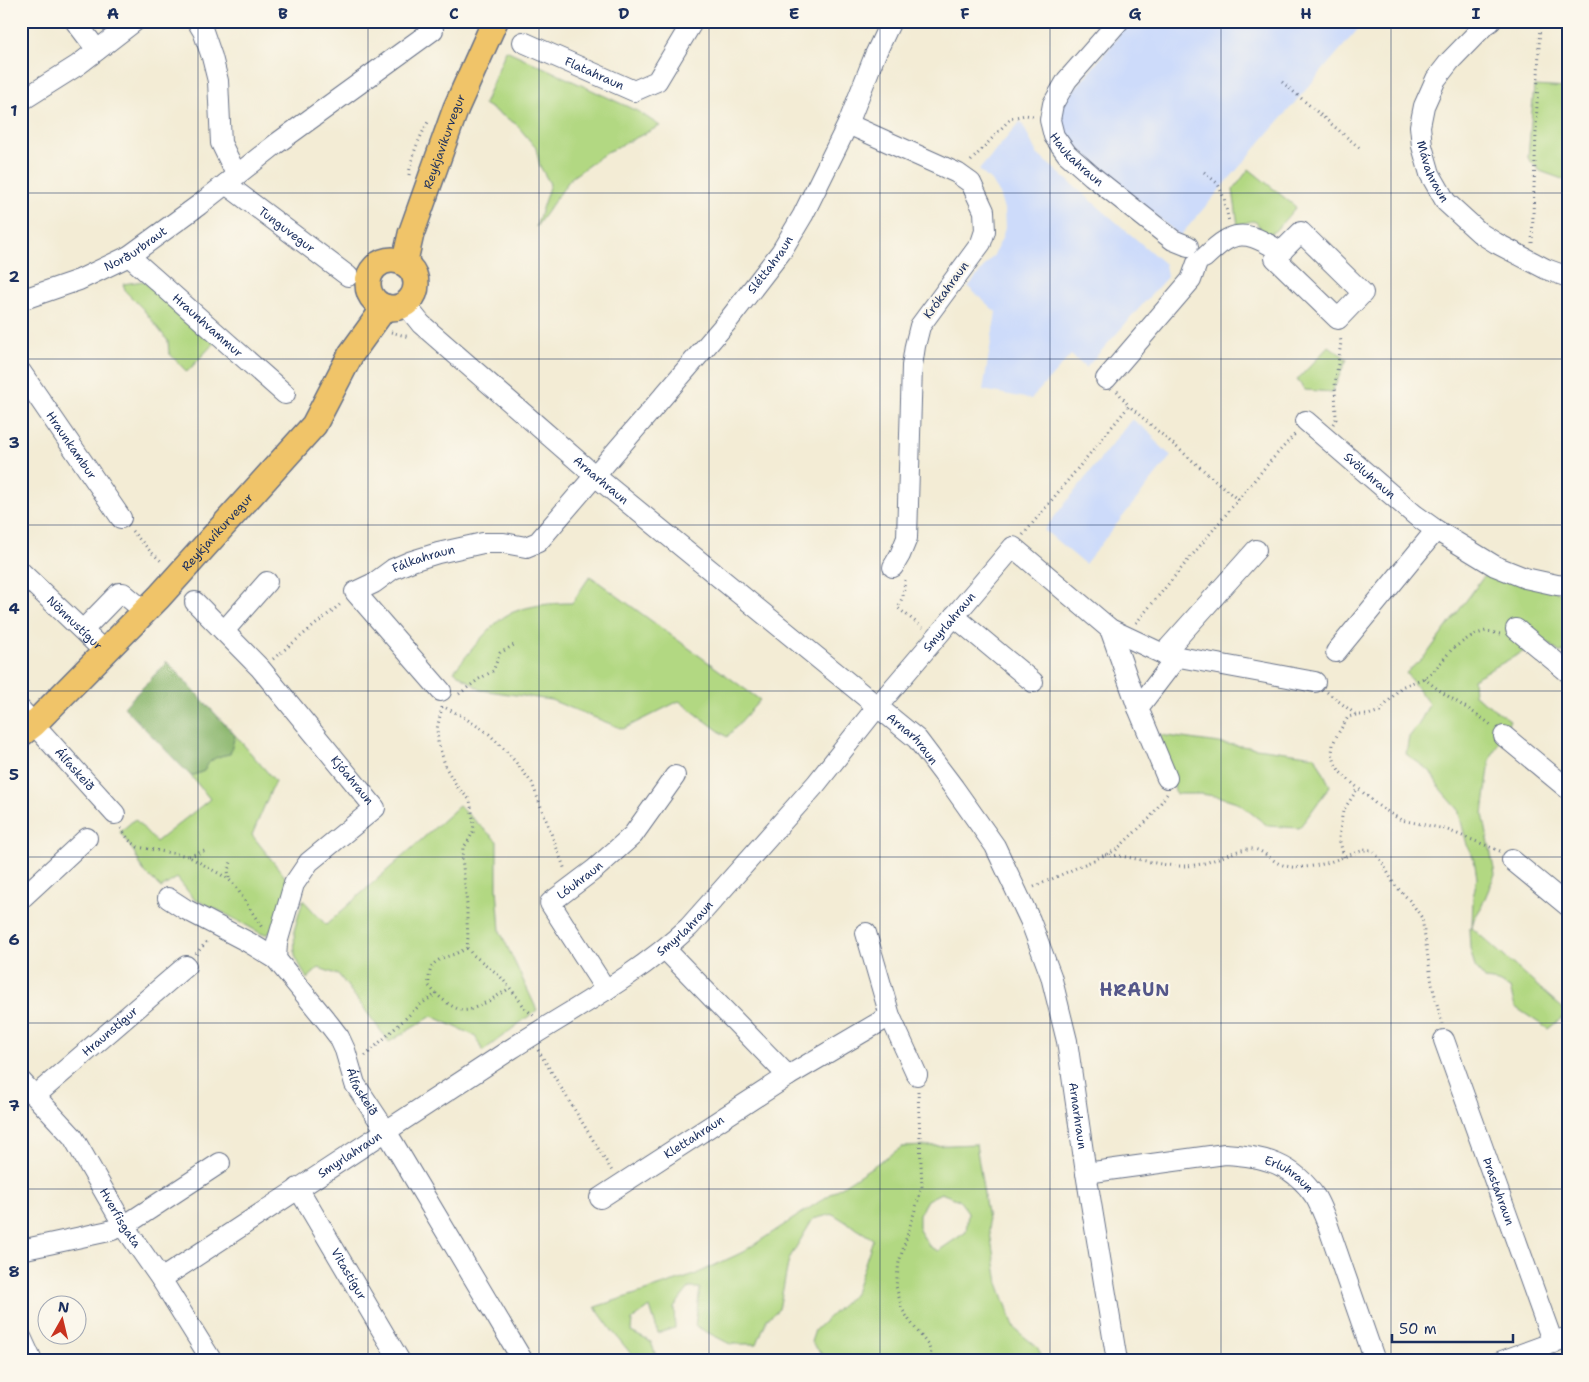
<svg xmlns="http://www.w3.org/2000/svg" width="1589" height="1382" font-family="'Shantell Sans',sans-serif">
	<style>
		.built { fill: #cddbfa }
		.green { fill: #b2d882; stroke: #668470; fill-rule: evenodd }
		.forest { fill: #8db870; stroke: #547467 }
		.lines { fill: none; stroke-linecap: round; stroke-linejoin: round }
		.minor-casing { stroke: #677188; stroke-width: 22 }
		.major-casing { stroke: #677188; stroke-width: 28 }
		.path { stroke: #677188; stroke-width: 3; stroke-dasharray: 1 4; stroke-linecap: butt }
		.minor { stroke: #fff; stroke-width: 20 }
		.major { stroke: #f0c469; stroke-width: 25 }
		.grid { fill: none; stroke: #1b2f5e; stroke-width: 1; stroke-opacity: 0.55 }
		.labels { text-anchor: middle; stroke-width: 4.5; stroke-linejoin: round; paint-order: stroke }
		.street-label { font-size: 12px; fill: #1b2f5e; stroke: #fbf7ec }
		.district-label { font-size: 18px; font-weight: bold; letter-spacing: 1px; fill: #54578a; stroke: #fbf7ec }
		.neatline { fill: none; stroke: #1b2f5e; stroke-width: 2 }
		.grid-label { font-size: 16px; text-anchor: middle; font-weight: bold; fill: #1b2f5e }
	</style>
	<rect width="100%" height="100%" fill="#fbf7ec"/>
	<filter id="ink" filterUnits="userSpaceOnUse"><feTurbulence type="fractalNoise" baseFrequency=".02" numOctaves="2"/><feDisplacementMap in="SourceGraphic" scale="10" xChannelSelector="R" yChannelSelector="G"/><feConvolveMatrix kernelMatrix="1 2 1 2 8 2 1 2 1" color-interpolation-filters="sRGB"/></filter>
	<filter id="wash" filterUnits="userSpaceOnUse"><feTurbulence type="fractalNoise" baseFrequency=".0096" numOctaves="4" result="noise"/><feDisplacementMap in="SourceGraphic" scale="20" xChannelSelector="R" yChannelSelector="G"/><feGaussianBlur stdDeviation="1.12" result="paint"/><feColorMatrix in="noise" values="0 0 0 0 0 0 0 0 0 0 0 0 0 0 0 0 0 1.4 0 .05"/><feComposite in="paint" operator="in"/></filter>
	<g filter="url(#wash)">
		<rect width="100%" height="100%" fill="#f3ecd5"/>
		<g class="built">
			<path d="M1128 21H1365L1180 236 1090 159 1066 136 1060 124 1058 112 1064 102 1114 42Z"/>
			<path d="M1021 121 1037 154 1165 264 1167 277 1086 368 1071 355 1031 399 983 390 996 312 968 287 994 255 1002 238 1005 228 1004 209 998 191 993 183 979 170Z"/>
			<path d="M1132 419 1154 436 1152 438 1171 456 1085 564 1044 530Z"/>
		</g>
		<g class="green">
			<path d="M506 50 639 112 660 126 607 152 571 178 536 227 550 184 540 166 536 148 516 124 484 104Z"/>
			<path d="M1534 86 1568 88V181L1540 171 1528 158Z"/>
			<path d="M1249 169 1296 207 1276 230 1270 234 1262 231 1256 222 1252 221 1238 225 1233 190Z"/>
			<path d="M143 281 215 342 187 372 169 353 168 341 143 309 126 292 123 284Z"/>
			<path d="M1329 346 1347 359 1332 392 1305 390 1297 380Z"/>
			<path d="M1490 568 1568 595V650L1560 653 1545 640 1473 679 1474 695 1510 720 1490 760 1483 814 1495 874 1481 908 1474 919 1472 928 1568 1013 1548 1029 1515 1007 1510 988 1498 982 1486 980 1475 967 1470 948 1469 929 1472 928 1473 897 1477 878 1474 859 1467 845 1458 809 1441 790 1430 771 1406 754 1409 737 1419 724 1429 704 1406 673 1427 654Z"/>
			<path d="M590 576 760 700 727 737 679 701 623 729 551 700 481 690 454 671C468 655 492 621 511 613 530 605 552 603 572 603Z"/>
			<path d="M235 735 275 781 252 835 290 883 274 927 268 934H262L222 912 194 899 177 878 161 888 143 870 134 852 120 832 135 819 156 842 210 799 191 776 204 771C209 759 217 756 230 754Z"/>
			<path d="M1160 735 1315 756 1330 786 1309 815 1299 828 1268 826 1237 802 1221 797 1201 794H1176Z"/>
			<path d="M459 806 497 841V888L500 931 537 1010 483 1051 475 1036 432 1016 389 1042 339 975 319 968 307 979 295 956 294 931 303 900 326 925Z"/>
			<path d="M976 1144 998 1283 1015 1329 1037 1347 1045 1361H828L811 1342 815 1330 855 1293 873 1239 833 1214 813 1219 789 1259 779 1309 767 1319 757 1344H730L695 1326 700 1288H689L674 1307 675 1328 658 1333 650 1307 632 1320 631 1332 651 1342 658 1361H637L613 1332 595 1307 692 1276 743 1252 902 1147ZM941 1193 959 1200 968 1212 966 1232 938 1251 930 1247 919 1230V1215L927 1200Z"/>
		</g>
		<path class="forest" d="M167 662 235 735 230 754C217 756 209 759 204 771L191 776 124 707Z"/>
	</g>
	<g filter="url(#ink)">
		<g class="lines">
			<defs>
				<g id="minor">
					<path d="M75 21 97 50"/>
					<path d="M197 21 203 31 212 57 218 81 221 143 236 174"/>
					<path id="s1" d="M1119 21 1067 80 1053 104 1050 120 1054 136 1067 154 1092 176 1173 240 1188 246"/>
					<path id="s2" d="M1491 21 1484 26 1450 61 1436 79 1424 106 1420 126 1422 146 1430 174 1446 202 1480 233 1496 243 1546 269 1568 277"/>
					<path id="s3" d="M523 42 634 91 657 81 693 21"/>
					<path d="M21 101 78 65 135 21"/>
					<path d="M848 124 957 173 971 183 984 211 985 231 981 243 920 326 915 346 912 366 907 538 900 555 893 567"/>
					<path id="s4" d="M226 184 348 276"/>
					<path d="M1301 232 1363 293 1338 319 1275 258Z"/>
					<path id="s5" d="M129 256 285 394"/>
					<path d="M1204 258C1212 251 1220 242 1230 238 1248 230 1266 243 1282 252"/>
					<path id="s6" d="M21 300 79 280 129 256 199 205 276 144 433 30"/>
					<path id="s7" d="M405 304 421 324 594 475 917 739 954 788 995 846 1030 920 1051 976 1067 1041 1086 1173 1117 1361"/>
					<path id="s8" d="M21 372 121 518"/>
					<path d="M1106 379 1191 280 1197 263"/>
					<path id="s9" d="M1306 421 1415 515 1436 530 1495 566 1525 578 1557 585 1568 586"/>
					<path id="s10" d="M21 572 105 652"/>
					<path id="s11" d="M195 602 260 668 375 808 309 862 294 884 277 943 276 959"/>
					<path d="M954 616 1033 682"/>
					<path d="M1110 629 1138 708 1167 778"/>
					<path d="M1516 629 1568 672"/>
					<path d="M83 630 119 593H123L136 604"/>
					<path d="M224 631 267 582"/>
					<path d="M1336 652 1436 530"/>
					<path d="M1163 654 1256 550"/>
					<path id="s12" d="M441 691 355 592 374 583 393 569 412 561 438 553 483 543H504L526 547 538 542 727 322 781 252 803 215 848 124 875 55 891 21"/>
					<path d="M1138 708 1177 657"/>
					<path id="s13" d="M21 710 115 814"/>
					<path d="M1504 736 1568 789"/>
					<path d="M1512 860 1568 906"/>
					<path id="s14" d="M168 898 185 909 248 942 276 959 329 1024 339 1037 345 1050 355 1084 386 1131 523 1361"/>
					<path d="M21 899 87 838"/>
					<path d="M866 933 890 1016 917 1075"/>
					<path id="s15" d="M606 990 550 903 595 869 633 835 675 776"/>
					<path id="s16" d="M1444 1040 1553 1343"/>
					<path d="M788 1076 890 1016"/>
					<path id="s17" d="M21 1081 73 1137 124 1226 161 1279 212 1361"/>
					<path id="s18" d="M35 1096 186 966"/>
					<path id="s19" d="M1086 1173 1225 1154C1264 1156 1294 1164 1316 1198 1320 1205 1323 1213 1326 1220L1375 1361"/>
					<path id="s20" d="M298 1188 400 1361"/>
					<path id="s21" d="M600 1198 788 1076 665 949"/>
					<path d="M21 1250 109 1231 124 1226 220 1163"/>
					<path id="s22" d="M161 1279C277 1202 394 1126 511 1049 571 1010 636 977 689 927L816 784 877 707 1013 547 1110 629 1163 654 1315 682"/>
					<path d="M21 1337 32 1361"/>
					<path d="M1502 1361 1568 1337"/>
				</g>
				<g id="major">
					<circle cx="392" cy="284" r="24"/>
					<path id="s23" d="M407 265 406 256 411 234 456 108 495 21"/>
					<path id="s24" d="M21 734 34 724 159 597 314 425 351 354 385 307"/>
				</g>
			</defs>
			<use href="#minor" class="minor-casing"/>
			<use href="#major" class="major-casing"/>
			<g class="path">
				<path d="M1282 82 1362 150"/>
				<path d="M971 161 1011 118 1025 115 1033 116"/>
				<path d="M1204 172 1218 184 1224 198 1229 222"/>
				<path d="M409 175C411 156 419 139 428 122"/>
				<path d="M1532 243 1540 21"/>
				<path d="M391 332 409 337"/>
				<path d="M1117 391 1129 406"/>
				<path d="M1333 424 1336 419 1335 385 1341 342 1340 336"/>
				<path d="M132 531 151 552 161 561"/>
				<path d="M1023 535 1129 406 1238 500"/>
				<path d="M905 580 903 596 898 608 923 628"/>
				<path d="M1136 623 1267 465 1296 433"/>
				<path d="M273 659 342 603"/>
				<path d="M1424 678C1445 697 1470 708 1491 725"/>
				<path d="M1327 692 1355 714"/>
				<path d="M459 694 479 679 493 671 500 653 514 645"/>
				<path d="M442 707 437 729 438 742 446 768 458 788 470 800 474 824 473 832 469 840 463 848 462 857 467 905V921L468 937 467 948C447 961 427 953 429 986 436 995 456 1013 468 1010 478 1008 501 994 510 988L526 1009 534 1016"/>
				<path d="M446 708 462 716 489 734 509 754 532 783 565 870"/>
				<path d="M121 828 129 840 138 847 188 856 227 878 234 884 263 929"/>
				<path d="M1500 851 1445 829 1401 820 1377 805 1340 772 1335 763 1332 753 1333 744 1336 737 1348 717 1356 715H1368L1380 711 1401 687 1424 678 1432 673 1452 649 1473 635 1486 631 1500 634"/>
				<path d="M1105 855C1136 855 1164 870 1195 865 1214 863 1237 847 1254 849 1264 851 1271 860 1280 864 1288 867 1295 868 1303 867 1315 867 1331 862 1343 857 1354 854 1361 849 1372 850L1381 860 1394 884 1411 902 1422 918 1432 984 1442 1024"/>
				<path d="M189 856 205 851"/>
				<path d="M1344 857 1339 838 1342 816 1343 811 1358 788"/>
				<path d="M229 878 228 870 232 860"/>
				<path d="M1034 887 1116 850 1150 818 1167 794"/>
				<path d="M467 948 472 954 499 975 510 988"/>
				<path d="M196 954 208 940"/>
				<path d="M538 1050 612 1171"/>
				<path d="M365 1056 421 1004 436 994"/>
				<path d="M918 1091 922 1187 899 1262 896 1286 902 1309 909 1320 928 1345 931 1352 929 1361"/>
			</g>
			<use href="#minor" class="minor"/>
			<use href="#major" class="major"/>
		</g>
	</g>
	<path class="grid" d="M198 21V1361M368 21V1361M539 21V1361M709 21V1361M880 21V1361M1050 21V1361M1221 21V1361M1391 21V1361M21 193H1568M21 359H1568M21 525H1568M21 691H1568M21 857H1568M21 1023H1568M21 1189H1568"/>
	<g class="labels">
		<g class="street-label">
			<text dy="4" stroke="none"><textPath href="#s3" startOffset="78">Flatahraun</textPath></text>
			<text dy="4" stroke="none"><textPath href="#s23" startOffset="130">Reykjavíkurvegur</textPath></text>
			<text dy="4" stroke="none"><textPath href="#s1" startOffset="172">Haukahraun</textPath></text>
			<text dy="4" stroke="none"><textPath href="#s2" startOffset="178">Mávahraun</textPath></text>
			<text dy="4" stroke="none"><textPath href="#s4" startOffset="76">Tunguvegur</textPath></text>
			<text dy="4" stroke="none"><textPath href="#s6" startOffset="126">Norðurbraut</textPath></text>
			<text dy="4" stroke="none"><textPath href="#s12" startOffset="688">Sléttahraun</textPath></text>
			<text transform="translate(946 290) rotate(-54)" y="4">Krókahraun</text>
			<text dy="4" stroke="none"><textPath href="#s5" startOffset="105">Hraunhvammur</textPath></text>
			<text dy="4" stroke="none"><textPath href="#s8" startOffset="89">Hraunkambur</textPath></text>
			<text dy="4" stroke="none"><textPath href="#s9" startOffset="84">Svöluhraun</textPath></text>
			<text dy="4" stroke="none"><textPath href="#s7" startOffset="264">Arnarhraun</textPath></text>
			<text dy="4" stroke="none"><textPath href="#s24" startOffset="282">Reykjavíkurvegur</textPath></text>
			<text dy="4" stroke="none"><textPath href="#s12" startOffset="208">Fálkahraun</textPath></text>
			<text dy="4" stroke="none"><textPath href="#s10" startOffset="74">Nönnustígur</textPath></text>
			<text dy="4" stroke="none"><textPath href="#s22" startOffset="1036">Smyrlahraun</textPath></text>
			<text dy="4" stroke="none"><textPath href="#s7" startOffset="669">Arnarhraun</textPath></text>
			<text dy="4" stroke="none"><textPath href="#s13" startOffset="80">Álfaskeið</textPath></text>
			<text dy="4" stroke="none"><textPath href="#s11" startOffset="238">Kjóahraun</textPath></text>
			<text dy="4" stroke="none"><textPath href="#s15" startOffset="141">Lóuhraun</textPath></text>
			<text dy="4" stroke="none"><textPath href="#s22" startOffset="631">Smyrlahraun</textPath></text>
			<text dy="4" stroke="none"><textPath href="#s18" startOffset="99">Hraunstígur</textPath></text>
			<text dy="4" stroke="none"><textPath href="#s14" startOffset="284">Álfaskeið</textPath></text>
			<text dy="4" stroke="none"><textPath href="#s7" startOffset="1089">Arnarhraun</textPath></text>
			<text dy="4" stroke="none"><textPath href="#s21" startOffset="112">Klettahraun</textPath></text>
			<text dy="4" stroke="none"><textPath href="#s22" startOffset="226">Smyrlahraun</textPath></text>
			<text dy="4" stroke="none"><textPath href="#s19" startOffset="209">Erluhraun</textPath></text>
			<text dy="4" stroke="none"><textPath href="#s16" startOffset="161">Þrastahraun</textPath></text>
			<text dy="4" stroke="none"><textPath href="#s17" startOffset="170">Hverfisgata</textPath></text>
			<text dy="4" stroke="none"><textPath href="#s20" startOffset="100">Vitastígur</textPath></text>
		</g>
		<g class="district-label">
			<text x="1135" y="996">HRAUN</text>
		</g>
	</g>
	<rect width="1589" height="1382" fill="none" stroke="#fbf7ec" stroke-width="55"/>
	<g transform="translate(62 1320) rotate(8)"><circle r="24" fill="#fbf7ec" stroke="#a1a7b3"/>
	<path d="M0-4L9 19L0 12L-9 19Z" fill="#c8321e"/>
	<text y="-8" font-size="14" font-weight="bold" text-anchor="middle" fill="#1b2f5e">N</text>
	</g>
	<path d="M1392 1334v8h121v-8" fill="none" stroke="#1b2f5e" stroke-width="2.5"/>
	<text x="1399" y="1334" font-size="15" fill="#1b2f5e" stroke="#fbf7ec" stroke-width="4" paint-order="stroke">50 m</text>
	<rect x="28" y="28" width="1534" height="1326" class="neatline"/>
	<g class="grid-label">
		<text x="113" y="19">A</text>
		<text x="283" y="19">B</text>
		<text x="454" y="19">C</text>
		<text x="624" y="19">D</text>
		<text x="794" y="19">E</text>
		<text x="965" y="19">F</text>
		<text x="1135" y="19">G</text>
		<text x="1306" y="19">H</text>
		<text x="1476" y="19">I</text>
		<text x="14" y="116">1</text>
		<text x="14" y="282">2</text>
		<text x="14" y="448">3</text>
		<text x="14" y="614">4</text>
		<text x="14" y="780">5</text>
		<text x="14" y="945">6</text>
		<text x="14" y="1111">7</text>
		<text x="14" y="1277">8</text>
	</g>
</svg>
